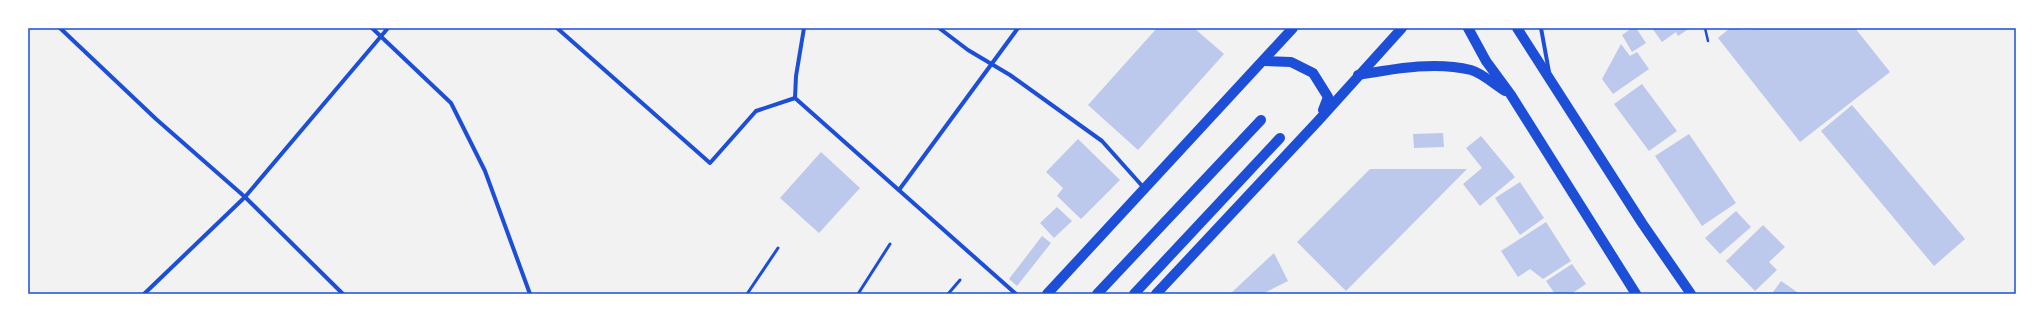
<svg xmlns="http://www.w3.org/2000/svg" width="2044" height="322" font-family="'Fira Sans Condensed',sans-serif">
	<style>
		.building { fill: #bdc9ec }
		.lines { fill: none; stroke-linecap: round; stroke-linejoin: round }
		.path { stroke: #1d4ed8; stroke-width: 2.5 }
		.service { stroke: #1d4ed8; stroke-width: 3 }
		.minor { stroke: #1d4ed8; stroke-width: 4 }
		.primary { stroke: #1d4ed8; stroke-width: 10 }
		.neatline { fill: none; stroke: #1d4ed8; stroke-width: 1.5 }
	</style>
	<rect width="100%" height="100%" fill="#f2f2f2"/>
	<g class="building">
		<path d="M1157 28H1194L1224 54 1138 150 1088 105Z"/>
		<path d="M1632 28H1636L1646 43 1632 52 1622 35Z"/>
		<path d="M1652 28H1690L1678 36 1676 32 1662 42Z"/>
		<path d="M1730 28 1745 30 1766 28H1855L1890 72 1800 142 1718 38Z"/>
		<path d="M1621 44 1630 56 1637 52 1649 69 1613 94 1602 79Z"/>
		<path d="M1642 84 1677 131 1649 151 1614 104Z"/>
		<path d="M1852 105 1965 239 1934 266 1821 131Z"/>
		<path d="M1443 133 1444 147 1414 148 1413 134Z"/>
		<path d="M1689 134 1736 203 1702 226 1655 156Z"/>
		<path d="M1481 136 1515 177 1480 206 1463 184 1482 168 1466 148Z"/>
		<path d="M1078 139 1120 180 1081 219 1057 196 1063 188 1046 172Z"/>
		<path d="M821 152 860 188 819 233 780 198Z"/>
		<path d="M1370 169H1467L1346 291 1297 242Z"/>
		<path d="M1520 182 1544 218 1520 235 1495 198Z"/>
		<path d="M1057 207 1072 221 1054 238 1040 223Z"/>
		<path d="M1736 211 1751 227 1720 254 1705 238Z"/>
		<path d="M1546 222 1571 261 1543 279 1530 269 1518 277 1501 251Z"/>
		<path d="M1763 225 1785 247 1769 262 1777 270 1755 291 1726 261Z"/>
		<path d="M1042 236 1051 243 1017 286 1009 279Z"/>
		<path d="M1274 253 1288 281 1262 294H1230Z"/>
		<path d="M1572 264 1586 284 1571 294H1555L1546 281Z"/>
		<path d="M1781 281 1800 294H1776L1773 292Z"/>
	</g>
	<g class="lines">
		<path class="path" d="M1705 28 1708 41"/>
		<g class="service">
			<path d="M747 294 778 248"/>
			<path d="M858 294 890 244"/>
			<path d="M948 294 960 280"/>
		</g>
		<g class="minor">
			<path d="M60 28 156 119 245 197 343 294"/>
			<path d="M372 28 451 103 485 171 530 294"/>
			<path d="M557 28 710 163 756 111 795 98"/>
			<path d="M804 28 796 76 795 98 1016 294"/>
			<path d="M939 28 968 50 1010 75 1102 141 1144 188"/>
			<path d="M1541 28 1549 72"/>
			<path d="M899 190 1018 28"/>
			<path d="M144 294 245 197 388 28"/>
		</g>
		<g class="primary">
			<path d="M1468 28 1486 61 1511 95 1636 294"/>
			<path d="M1517 28 1642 223 1691 294"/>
			<path d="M1264 61 1291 62 1313 73 1328 97 1323 110"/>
			<path d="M1358 75C1394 69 1434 61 1471 70 1482 73 1495 85 1505 91"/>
			<path d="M1047 294 1293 28"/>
			<path d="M1097 294 1261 120"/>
			<path d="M1134 294 1280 138"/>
			<path d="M1156 294 1318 121 1402 28"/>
		</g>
	</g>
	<rect width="2044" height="322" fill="none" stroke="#ffffff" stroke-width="58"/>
	<rect x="29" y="29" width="1986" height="264" class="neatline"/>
</svg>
